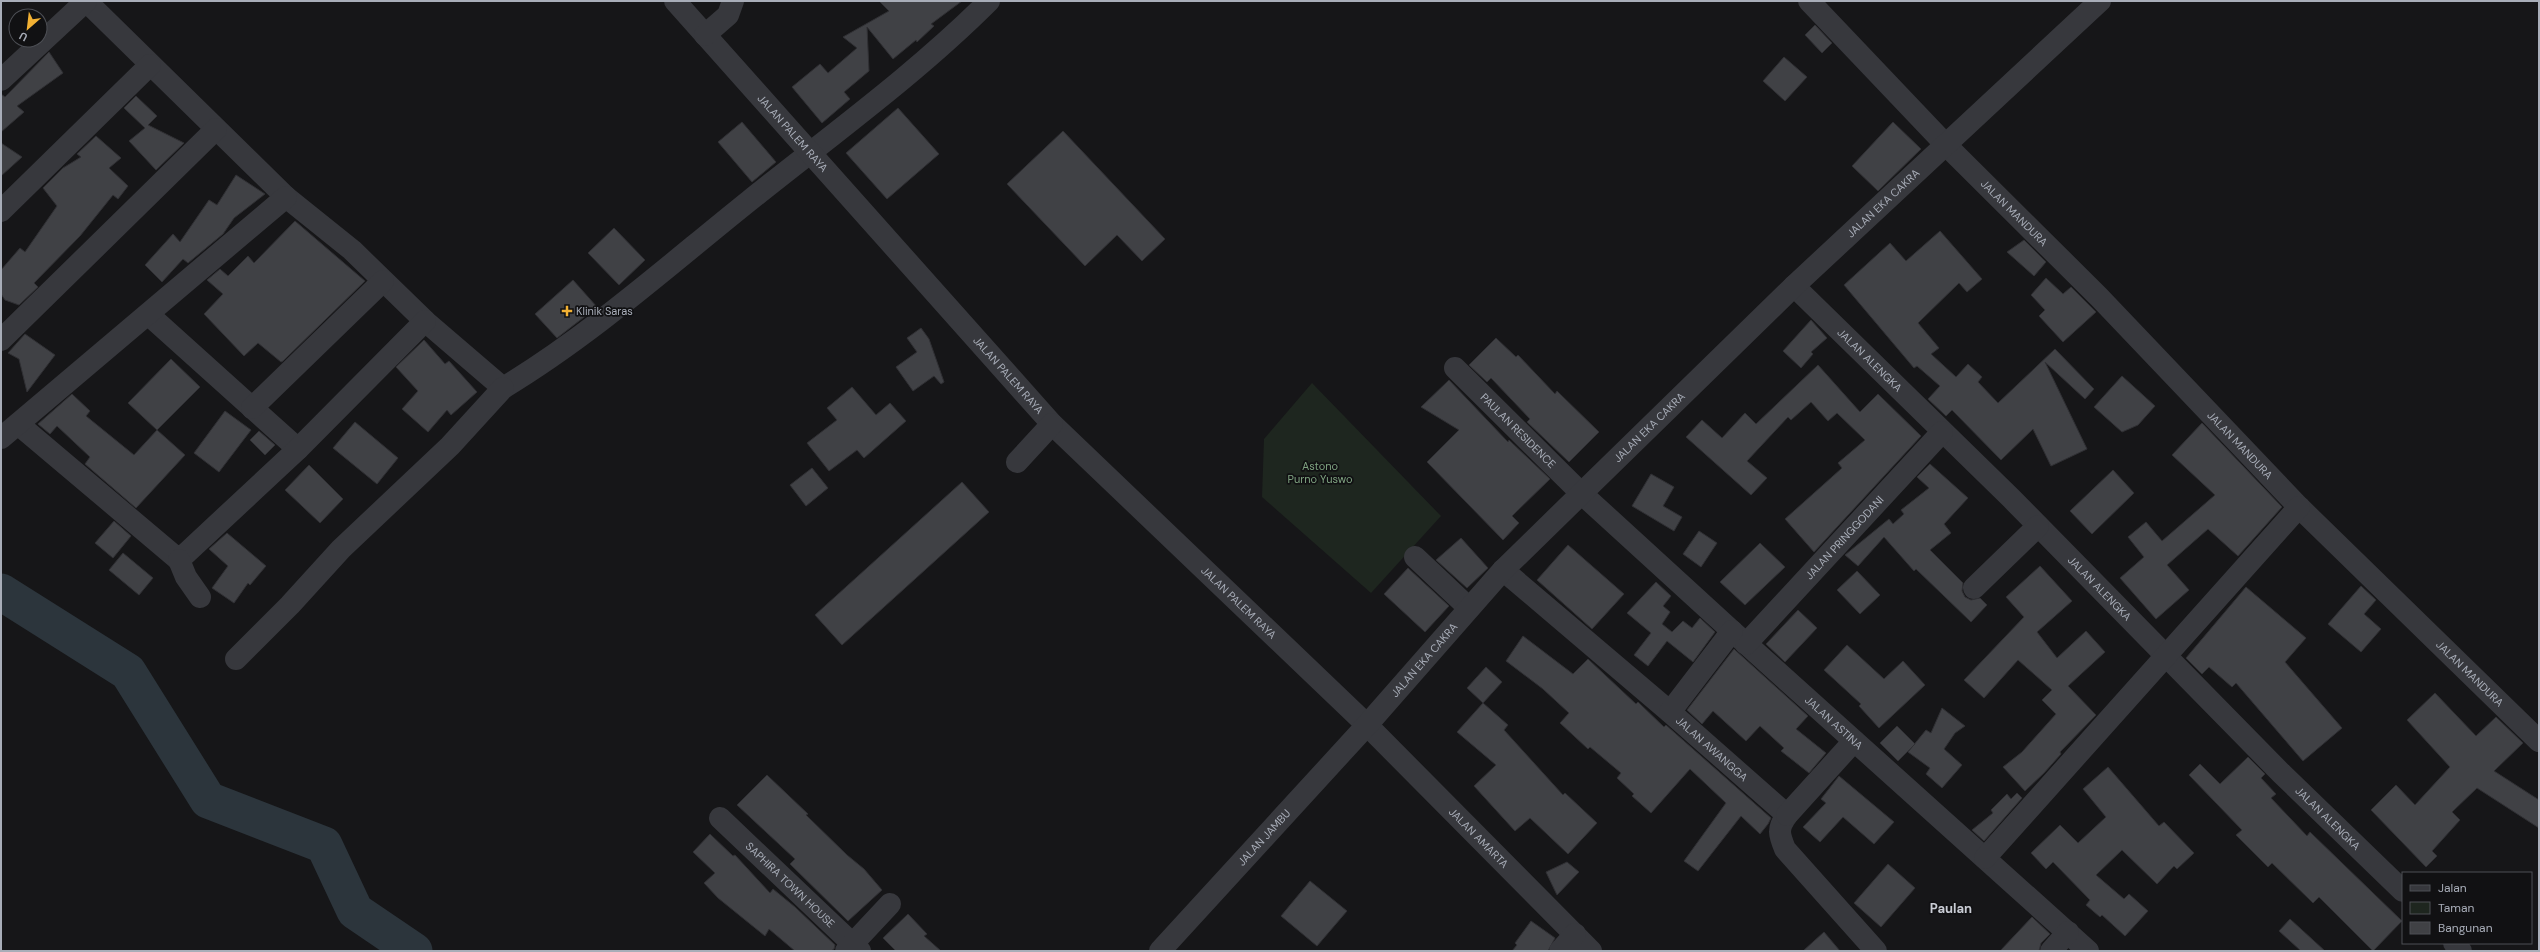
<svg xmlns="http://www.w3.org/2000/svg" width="2540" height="952" font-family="'DM Sans',sans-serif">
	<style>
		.green { fill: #1e261f }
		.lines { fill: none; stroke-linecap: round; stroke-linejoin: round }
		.river { stroke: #2c353c; stroke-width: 37 }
		.building { fill: #404145; stroke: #303034 }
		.minor { stroke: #37383d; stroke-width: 22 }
		.poi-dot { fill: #f2b134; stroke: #111113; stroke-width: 1.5 }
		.labels { text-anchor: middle; stroke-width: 3.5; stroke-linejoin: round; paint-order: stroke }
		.street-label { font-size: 11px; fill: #a8adb8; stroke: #111113 }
		.poi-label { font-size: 11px; fill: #a8adb8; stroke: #111113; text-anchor: start }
		.park-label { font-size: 11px; fill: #7fa381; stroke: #111113 }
		.quarter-label { font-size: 13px; font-weight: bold; fill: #c9ccd4; stroke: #111113 }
	</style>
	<rect width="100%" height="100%" fill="#161618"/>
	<path class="green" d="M1312 383 1441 516 1371 593 1262 497 1264 439Z"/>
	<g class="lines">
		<path class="river" d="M1 592 128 672 208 800 324 845 355 911 414 951"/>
	</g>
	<g class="building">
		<path d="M879 1H962L931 24 934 26 917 42 916 40 893 59 867 27 869 71 844 92 850 99 822 123 792 87 820 64 828 73 857 48 843 37 889 11Z"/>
		<path d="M1815 25 1832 43 1822 53 1805 35Z"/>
		<path d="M49 52 63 73 17 106 24 112 1 132V94L5 97Z"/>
		<path d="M1784 57 1807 77 1785 101 1763 81Z"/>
		<path d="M136 96 157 116 148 125 184 143 156 170 129 141 145 128 124 108Z"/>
		<path d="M898 108 939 154 887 199 846 153Z"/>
		<path d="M742 122 776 162 752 182 718 142Z"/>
		<path d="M1893 122 1921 149 1878 191 1852 166Z"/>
		<path d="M1063 131 1165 239 1142 261 1117 235 1085 266 1007 184Z"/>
		<path d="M96 136 121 158 109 168 128 186 118 199 113 195 80 236 34 283 38 287 19 305 5 300 1 294V270L20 248 25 252 57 206 43 188 63 168 81 157 77 154Z"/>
		<path d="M1 143 22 157 1 176Z"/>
		<path d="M236 175 265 194 234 218 223 234 188 263 183 259 162 282 145 265 173 234 180 242 209 200 217 205Z"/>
		<path d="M295 221 365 281 283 361 281 362 258 343 244 356 204 314 223 294 207 280 220 269 228 276 248 256 254 263Z"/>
		<path d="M614 228 645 260 619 285 588 253Z"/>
		<path d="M1940 231 1982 279 1967 292 1959 283 1918 323 1939 348 1931 354 1956 377 1968 364 1982 377 1978 382 1998 403 2055 349 2094 389 2085 399 2045 362 2087 449 2051 466 2033 429 2001 460 1952 410 1946 416 1928 399 1940 386 1917 366 1914 368 1844 285 1890 243 1906 261Z"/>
		<path d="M2024 240 2046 262 2034 276 2007 252Z"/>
		<path d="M2046 278 2063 294 2071 287 2096 312 2063 342 2039 316 2045 310 2031 295Z"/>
		<path d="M573 280 597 307 557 338 535 314Z"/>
		<path d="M1811 320 1827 338 1811 352 1813 354 1801 368 1783 351Z"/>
		<path d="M921 328 929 339 944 382 941 384 934 376 913 391 896 367 917 352 907 338Z"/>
		<path d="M25 334 55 355 27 392 19 359 8 353Z"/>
		<path d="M1496 338 1516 357 1518 355 1555 394 1557 391 1599 432 1569 462 1527 422 1530 419 1491 378 1487 382 1469 365Z"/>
		<path d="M424 340 445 364 449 361 477 392 451 415 447 410 428 432 402 409 418 391 396 367Z"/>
		<path d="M171 359 200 387 157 430 128 403Z"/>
		<path d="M1818 365 1860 412 1878 394 1921 436 1814 552 1785 519 1842 468 1838 463 1865 440 1837 413 1828 421 1811 402 1791 420 1788 417 1747 461 1767 478 1751 495 1686 437 1702 420 1722 438 1745 413 1756 424Z"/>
		<path d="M2122 376 2155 406 2138 425 2122 432 2094 407Z"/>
		<path d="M1449 380 1508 442 1509 440 1550 479 1512 516 1519 523 1503 540 1427 462 1459 430 1421 407Z"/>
		<path d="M852 387 876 415 890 403 906 421 864 458 857 450 829 471 807 443 837 420 827 408Z"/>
		<path d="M72 394 90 411 86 416 134 455 157 430 185 455 136 508 85 464 90 457 57 426 50 434 38 424Z"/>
		<path d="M225 411 251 430 219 472 194 453Z"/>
		<path d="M355 422 398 458 377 484 333 448Z"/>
		<path d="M2202 423 2282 507 2238 556 2208 529 2167 565 2189 590 2156 619 2120 578 2144 557 2128 537 2146 522 2162 541 2215 495 2172 455Z"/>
		<path d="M259 431 275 445 265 455 250 440Z"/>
		<path d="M1930 464 1968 498 1944 524 1951 533 1930 550 1963 583 1962 591 1965 597 1971 600 1980 598 1987 605 1971 622 1916 569 1914 571 1884 537 1858 566 1845 555 1889 519 1893 524 1904 514 1901 510 1929 488 1917 477Z"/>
		<path d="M309 465 343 499 320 523 285 490Z"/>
		<path d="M812 468 828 488 806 506 790 485Z"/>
		<path d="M2113 470 2134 493 2092 534 2070 511Z"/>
		<path d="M1651 474 1674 487 1663 506 1682 517 1674 531 1632 506Z"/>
		<path d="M962 482 989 512 842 645 815 615Z"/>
		<path d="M114 521 131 536 113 558 95 543Z"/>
		<path d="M1699 531 1717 543 1701 567 1683 554Z"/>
		<path d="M227 533 266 566 250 585 248 583 234 603 212 588 228 566 209 549Z"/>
		<path d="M1461 538 1488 568 1467 588 1436 560Z"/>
		<path d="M1760 543 1785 567 1745 605 1720 582Z"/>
		<path d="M1568 545 1624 594 1592 629 1537 580Z"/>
		<path d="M123 553 153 578 139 595 109 570Z"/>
		<path d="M2040 566 2072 601 2037 632 2057 658 2086 631 2105 652 2068 686 2096 715 2060 752 2061 754 2044 773 2025 791 2003 767 2022 752 2056 714 2042 700 2052 690 2018 660 1984 698 1964 680 2024 617 2006 597Z"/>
		<path d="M1408 568 1449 606 1425 632 1384 594Z"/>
		<path d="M1857 571 1880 595 1860 614 1837 590Z"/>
		<path d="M1656 582 1671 596 1663 606 1670 612 1662 624 1672 632 1683 621 1692 628 1700 618 1715 632 1693 662 1667 641 1648 666 1634 655 1651 633 1627 613Z"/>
		<path d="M2361 586 2376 600 2364 614 2381 629 2361 652 2328 624Z"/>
		<path d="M2246 587 2306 638 2285 662 2342 728 2303 761 2236 683 2232 687 2209 667 2202 674 2186 658Z"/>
		<path d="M1798 610 1817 628 1785 662 1766 644Z"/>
		<path d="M1523 636 1573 674 1588 659 1636 704 1638 702 1664 727 1666 725 1771 818 1768 824 1760 834 1741 816 1698 871 1684 861 1726 803 1690 769 1651 813 1632 796 1634 794 1617 778 1621 773 1590 747 1588 749 1560 723 1569 713 1543 689 1506 661Z"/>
		<path d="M1847 645 1884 679 1903 661 1925 685 1879 728 1859 706 1861 704 1824 670Z"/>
		<path d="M1734 649 1808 716 1796 729 1826 753 1809 773 1781 751 1784 748 1760 726 1746 741 1713 711 1702 724 1687 710Z"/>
		<path d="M1486 667 1502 682 1483 703 1467 688Z"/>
		<path d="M2435 693 2476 736 2496 717 2523 743 2494 771 2539 800V828L2477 788 2452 812 2460 820 2432 851 2437 856 2426 867 2371 810 2396 785 2415 805 2450 767 2407 720Z"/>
		<path d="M1483 703 1508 725 1504 730 1563 795 1565 793 1597 823 1568 854 1530 818 1515 831 1474 786 1496 765 1457 732Z"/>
		<path d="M1942 708 1965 726 1955 733 1944 749 1962 765 1942 788 1926 774 1930 768 1908 752 1926 730 1931 733Z"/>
		<path d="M1897 726 1915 744 1898 761 1880 743Z"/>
		<path d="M2248 757 2265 774 2261 778 2276 794 2271 798 2307 836 2310 832 2402 921 2373 951 2319 897 2313 903 2272 863 2268 867 2236 835 2242 830 2189 775 2200 764 2220 784Z"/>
		<path d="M2108 767 2159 826 2164 822 2194 853 2177 869 2174 866 2157 884 2122 850 2096 875 2124 899 2129 894 2148 911 2125 936 2102 915 2100 917 2086 905 2090 900 2053 862 2046 869 2031 853 2060 825 2078 843 2106 817 2083 789Z"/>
		<path d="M767 775 808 814 806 815 847 855 864 869 882 890 848 921 790 864 795 859 737 805Z"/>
		<path d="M1839 776 1894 822 1874 844 1843 817 1820 842 1803 827 1826 803 1821 799Z"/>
		<path d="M2017 793 2022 798 1984 841 1972 830 1993 813 1991 810 2007 794 2011 799Z"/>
		<path d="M710 834 733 856 735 855 770 893 773 889 795 907 835 945 834 949 831 951H795L769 929 765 936 718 898 704 883 715 873 693 852Z"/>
		<path d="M1567 862 1579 872 1557 895 1546 872Z"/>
		<path d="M1888 864 1915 888 1881 927 1854 903Z"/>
		<path d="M1310 881 1347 911 1317 946 1281 916Z"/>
		<path d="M908 914 927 934 924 936 941 951H896L883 938Z"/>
		<path d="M2032 917 2050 934 2041 943 2039 951H2000Z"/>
		<path d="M2290 919 2325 951H2301L2279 931Z"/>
		<path d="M1531 921 1555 938 1548 951H1512L1517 945 1515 943Z"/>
		<path d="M1824 932 1840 951H1803Z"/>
	</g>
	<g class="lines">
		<g class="minor">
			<path d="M86 1 286 197 352 250 425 321 503 388C591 335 669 265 749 201 830 136 916 74 989 1"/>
			<path id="s1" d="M675 1 1052 424 1367 725 1591 951"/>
			<path id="s2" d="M1809 1 1946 145 2099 297 2299 507 2539 741"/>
			<path d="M705 35 728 15 733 1"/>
			<path d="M1 80 86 1"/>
			<path d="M1 211 150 65"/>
			<path id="s3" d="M1794 286 2011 498 2281 773 2403 891"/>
			<path d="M149 315 298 449"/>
			<path d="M1 340 216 129"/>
			<path id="s4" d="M1455 368 1581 493 1732 631 2088 951"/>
			<path d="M252 408 383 281"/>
			<path d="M18 424 179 560 298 449 425 321"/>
			<path d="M1 438 286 197"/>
			<path d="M1017 462 1052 424"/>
			<path d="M1415 557 1469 608"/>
			<path d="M179 560 186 577 200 597"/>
			<path id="s5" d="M1503 570 1670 712 1787 815C1777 829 1779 834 1785 849L1876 951"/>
			<path d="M1974 588 2038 526"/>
			<path id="s6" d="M1746 644 1942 432"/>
			<path d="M236 659 290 605 341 549 450 446 503 388"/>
			<path d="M1670 712 1732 631"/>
			<path d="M1787 815 1854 741"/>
			<path id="s7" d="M720 818 860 951"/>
			<path d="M1985 858 2299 507"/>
			<path d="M2454 943 2461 951"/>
			<path d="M846 951 890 904"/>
			<path id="s8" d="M1160 951 1367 725 1503 570 1794 286 2100 1"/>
			<path d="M1560 951 1575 934"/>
			<path d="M2051 951 2068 932"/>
		</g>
	</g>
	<path class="poi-dot" d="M565 305h4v4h4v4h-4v4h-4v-4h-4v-4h4z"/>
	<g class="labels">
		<g class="street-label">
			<text dy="4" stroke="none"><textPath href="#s1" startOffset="177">JALAN PALEM RAYA</textPath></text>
			<text dy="4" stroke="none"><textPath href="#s8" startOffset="1041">JALAN EKA CAKRA</textPath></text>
			<text dy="4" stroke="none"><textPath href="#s2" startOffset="295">JALAN MANDURA</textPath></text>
			<text dy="4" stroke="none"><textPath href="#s3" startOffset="106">JALAN ALENGKA</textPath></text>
			<text dy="4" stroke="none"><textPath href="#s1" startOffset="501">JALAN PALEM RAYA</textPath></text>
			<text dy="4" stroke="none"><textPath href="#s8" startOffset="717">JALAN EKA CAKRA</textPath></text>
			<text dy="4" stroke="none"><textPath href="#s4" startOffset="89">PAULAN RESIDENCE</textPath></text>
			<text dy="4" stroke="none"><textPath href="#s2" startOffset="619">JALAN MANDURA</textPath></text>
			<text dy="4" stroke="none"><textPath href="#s6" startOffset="145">JALAN PRINGGODANI</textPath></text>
			<text dy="4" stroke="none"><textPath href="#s3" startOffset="430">JALAN ALENGKA</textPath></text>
			<text dy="4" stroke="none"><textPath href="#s1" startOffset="825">JALAN PALEM RAYA</textPath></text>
			<text dy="4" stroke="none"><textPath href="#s8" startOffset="393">JALAN EKA CAKRA</textPath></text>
			<text dy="4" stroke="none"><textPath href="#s2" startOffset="943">JALAN MANDURA</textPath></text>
			<text dy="4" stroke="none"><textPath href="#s4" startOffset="519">JALAN ASTINA</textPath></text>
			<text dy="4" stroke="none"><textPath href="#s5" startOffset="275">JALAN AWANGGA</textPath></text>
			<text dy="4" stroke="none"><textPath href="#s3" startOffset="754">JALAN ALENGKA</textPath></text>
			<text dy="4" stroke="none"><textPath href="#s8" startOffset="154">JALAN JAMBU</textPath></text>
			<text dy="4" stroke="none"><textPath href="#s1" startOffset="1161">JALAN AMARTA</textPath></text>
			<text dy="4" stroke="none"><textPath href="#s7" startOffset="97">SAPHIRA TOWN HOUSE</textPath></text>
		</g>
		<g class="poi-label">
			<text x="576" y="315">Klinik Saras</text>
		</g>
		<g class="park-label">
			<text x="1320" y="470">Astono<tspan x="1320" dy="13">Purno Yuswo</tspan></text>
		</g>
		<g class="quarter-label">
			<text x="1951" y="913">Paulan</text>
		</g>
	</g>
	<rect width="2540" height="952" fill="none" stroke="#a8adb8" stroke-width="4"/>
	<rect x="2402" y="872" width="130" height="72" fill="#111113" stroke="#4d4f55"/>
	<rect x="2410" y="885" width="20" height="6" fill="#37383d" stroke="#4d4f55"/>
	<text x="2438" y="892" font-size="12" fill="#a8adb8">Jalan</text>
	<rect x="2410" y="902" width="20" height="12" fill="#1e261f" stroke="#4d4f55"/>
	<text x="2438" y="912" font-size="12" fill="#a8adb8">Taman</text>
	<rect x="2410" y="922" width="20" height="12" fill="#404145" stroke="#4d4f55"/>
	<text x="2438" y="932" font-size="12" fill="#a8adb8">Bangunan</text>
	<g transform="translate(28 28) rotate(208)"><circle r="19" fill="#111113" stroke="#4d4f55"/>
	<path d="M0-3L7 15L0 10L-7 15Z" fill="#f2b134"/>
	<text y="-6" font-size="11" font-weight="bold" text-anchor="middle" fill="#a8adb8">U</text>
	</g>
</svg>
